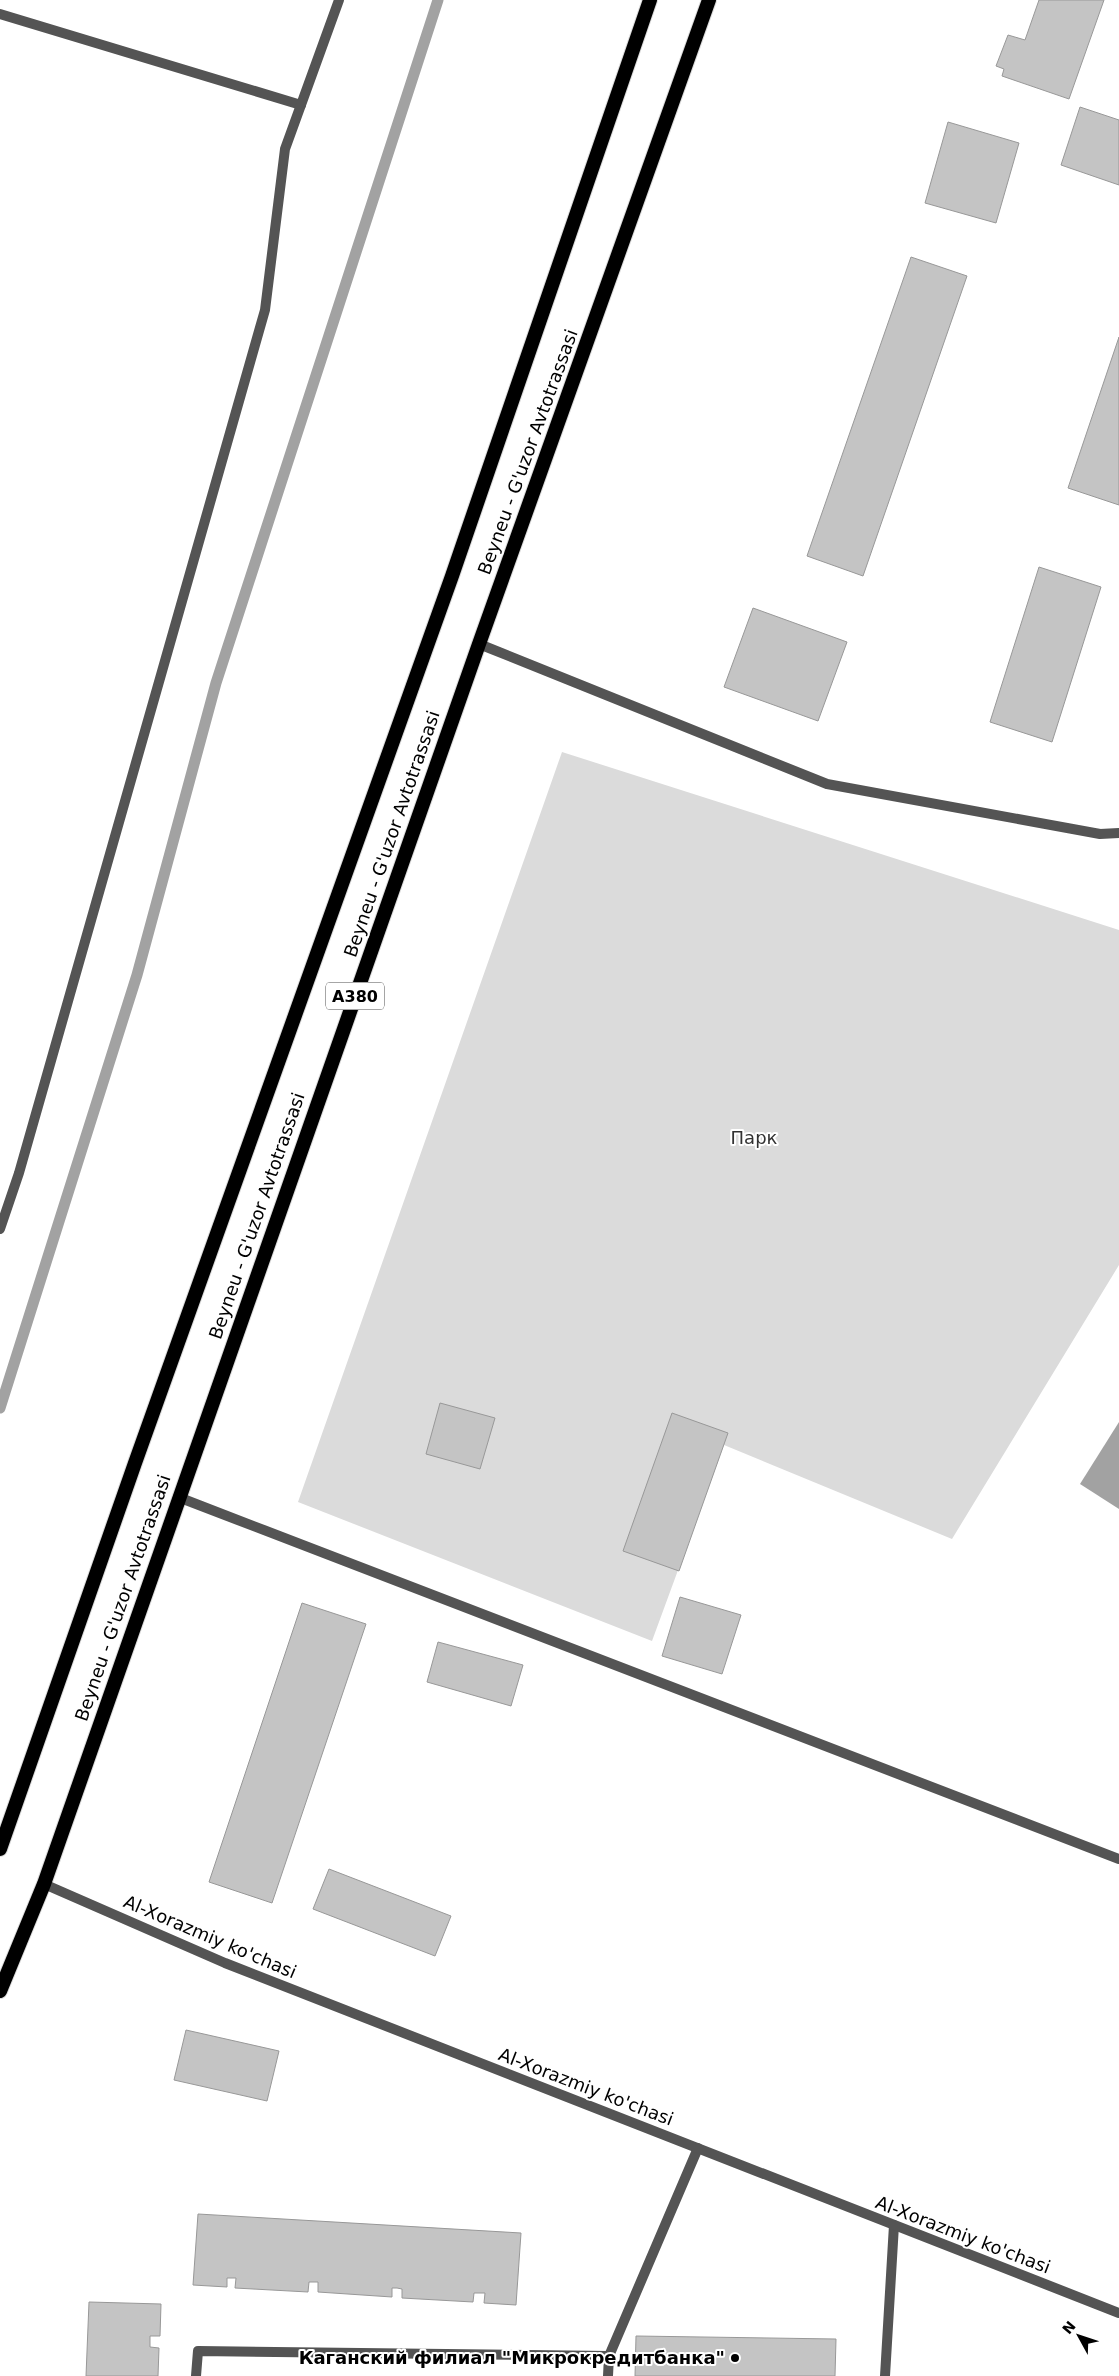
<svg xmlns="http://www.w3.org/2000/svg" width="1119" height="2376" font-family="'DejaVu Sans',sans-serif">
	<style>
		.green { fill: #dbdbdb }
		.water { fill: #a2a2a2 }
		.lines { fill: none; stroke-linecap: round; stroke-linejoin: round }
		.stream { stroke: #a2a2a2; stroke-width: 11 }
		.building { fill: #c4c4c4; stroke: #989898 }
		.trunk-casing { stroke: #dbdbdb; stroke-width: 16 }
		.service { stroke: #545454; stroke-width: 10 }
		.minor { stroke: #545454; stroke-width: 10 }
		.tertiary { stroke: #545454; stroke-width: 10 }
		.trunk { stroke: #000; stroke-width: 14 }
		.poi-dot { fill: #000; stroke: #fff; stroke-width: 2 }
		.labels { text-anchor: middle; stroke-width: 4; stroke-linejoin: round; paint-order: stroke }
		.shield { fill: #fff; stroke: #4c4c4c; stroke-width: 1 }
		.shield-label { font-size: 16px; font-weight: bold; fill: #000 }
		.street-label { font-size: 18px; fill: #000; stroke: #fff }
		.park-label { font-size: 18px; fill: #323232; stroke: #fff }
		.poi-label { font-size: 18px; font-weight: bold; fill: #000; stroke: #fff; text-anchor: end }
	</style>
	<rect width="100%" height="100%" fill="#fff"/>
	<path class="green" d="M562 752 1119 930V1265L952 1539 724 1445 652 1641 298 1502Z"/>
	<path class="water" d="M1119 1422V1509L1080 1484Z"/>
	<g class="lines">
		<path class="stream" d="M0 1408 137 975 216 683 438 0"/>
	</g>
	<g class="building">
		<path d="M1039 0H1104L1069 99 1002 76 1004 69 996 66 1008 35 1025 40Z"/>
		<path d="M1080 107 1119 120V185L1061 165Z"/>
		<path d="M948 122 1019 143 996 223 925 203Z"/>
		<path d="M911 257 967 276 863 576 807 556Z"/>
		<path d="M1119 337V505L1068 488Z"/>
		<path d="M1039 567 1101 587 1052 742 990 722Z"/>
		<path d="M753 608 847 642 818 721 724 687Z"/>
		<path d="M440 1403 495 1418 480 1469 426 1454Z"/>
		<path d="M672 1413 728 1433 679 1571 623 1551Z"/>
		<path d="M680 1597 741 1615 722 1674 662 1656Z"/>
		<path d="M302 1603 366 1624 272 1903 209 1882Z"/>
		<path d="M438 1642 523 1665 511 1706 427 1682Z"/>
		<path d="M329 1869 451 1916 435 1956 313 1909Z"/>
		<path d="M186 2030 279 2051 267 2101 174 2080Z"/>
		<path d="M198 2214 521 2233 516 2305 484 2303 485 2293H474L473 2302 402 2298V2289L397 2288H392V2297L318 2292V2282H309L308 2292 235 2288 236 2278H227V2287L193 2285Z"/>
		<path d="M89 2302 161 2304 160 2336H150V2347L159 2348 158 2376H86Z"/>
		<path d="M636 2336 836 2339 835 2376H635Z"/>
	</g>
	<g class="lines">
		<defs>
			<g id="trunk">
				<path d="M0 1849 135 1463 452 576 650 0"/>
				<path d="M0 1991 44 1884 479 644 709 0"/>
			</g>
		</defs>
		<use href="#trunk" class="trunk-casing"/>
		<g class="service">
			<path d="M0 14 301 105"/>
			<path d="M479 644 827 784 1100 834 1119 833"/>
			<path d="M0 1229 19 1173 265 310 285 149 339 0"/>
			<path d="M609 2356 698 2148"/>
			<path d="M196 2376 198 2351 609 2356 608 2376"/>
			<path d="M885 2376 894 2225"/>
		</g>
		<path class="minor" d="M178 1497 1119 1859"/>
		<path class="tertiary" d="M44 1884 225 1963 1119 2313"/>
		<use href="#trunk" class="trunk"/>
	</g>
	<circle class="poi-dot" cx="735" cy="2358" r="5"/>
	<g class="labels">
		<rect class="shield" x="326" y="982.5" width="58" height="27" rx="4"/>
		<g class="shield-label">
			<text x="355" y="1002">A380</text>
		</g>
		<g class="street-label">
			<text transform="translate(528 452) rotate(-70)" y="6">Beyneu - G'uzor Avtotrassasi</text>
			<text transform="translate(392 834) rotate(-71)" y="6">Beyneu - G'uzor Avtotrassasi</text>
			<text transform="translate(257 1216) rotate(-71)" y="6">Beyneu - G'uzor Avtotrassasi</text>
			<text transform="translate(123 1598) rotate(-71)" y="6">Beyneu - G'uzor Avtotrassasi</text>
			<text transform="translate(210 1937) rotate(23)" y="6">Al-Xorazmiy ko'chasi</text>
			<text transform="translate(586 2087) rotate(21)" y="6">Al-Xorazmiy ko'chasi</text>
			<text transform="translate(963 2235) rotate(21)" y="6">Al-Xorazmiy ko'chasi</text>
		</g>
		<g class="park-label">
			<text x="754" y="1144">Парк</text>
		</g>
		<g class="poi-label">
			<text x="725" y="2364">Каганский филиал "Микрокредитбанка"</text>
		</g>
	</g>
	<g transform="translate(1079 2336) rotate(310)" stroke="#ffffff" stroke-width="4" paint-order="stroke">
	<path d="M0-4L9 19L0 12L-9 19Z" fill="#000000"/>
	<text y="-8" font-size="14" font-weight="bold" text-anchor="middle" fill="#000000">N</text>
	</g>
</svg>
